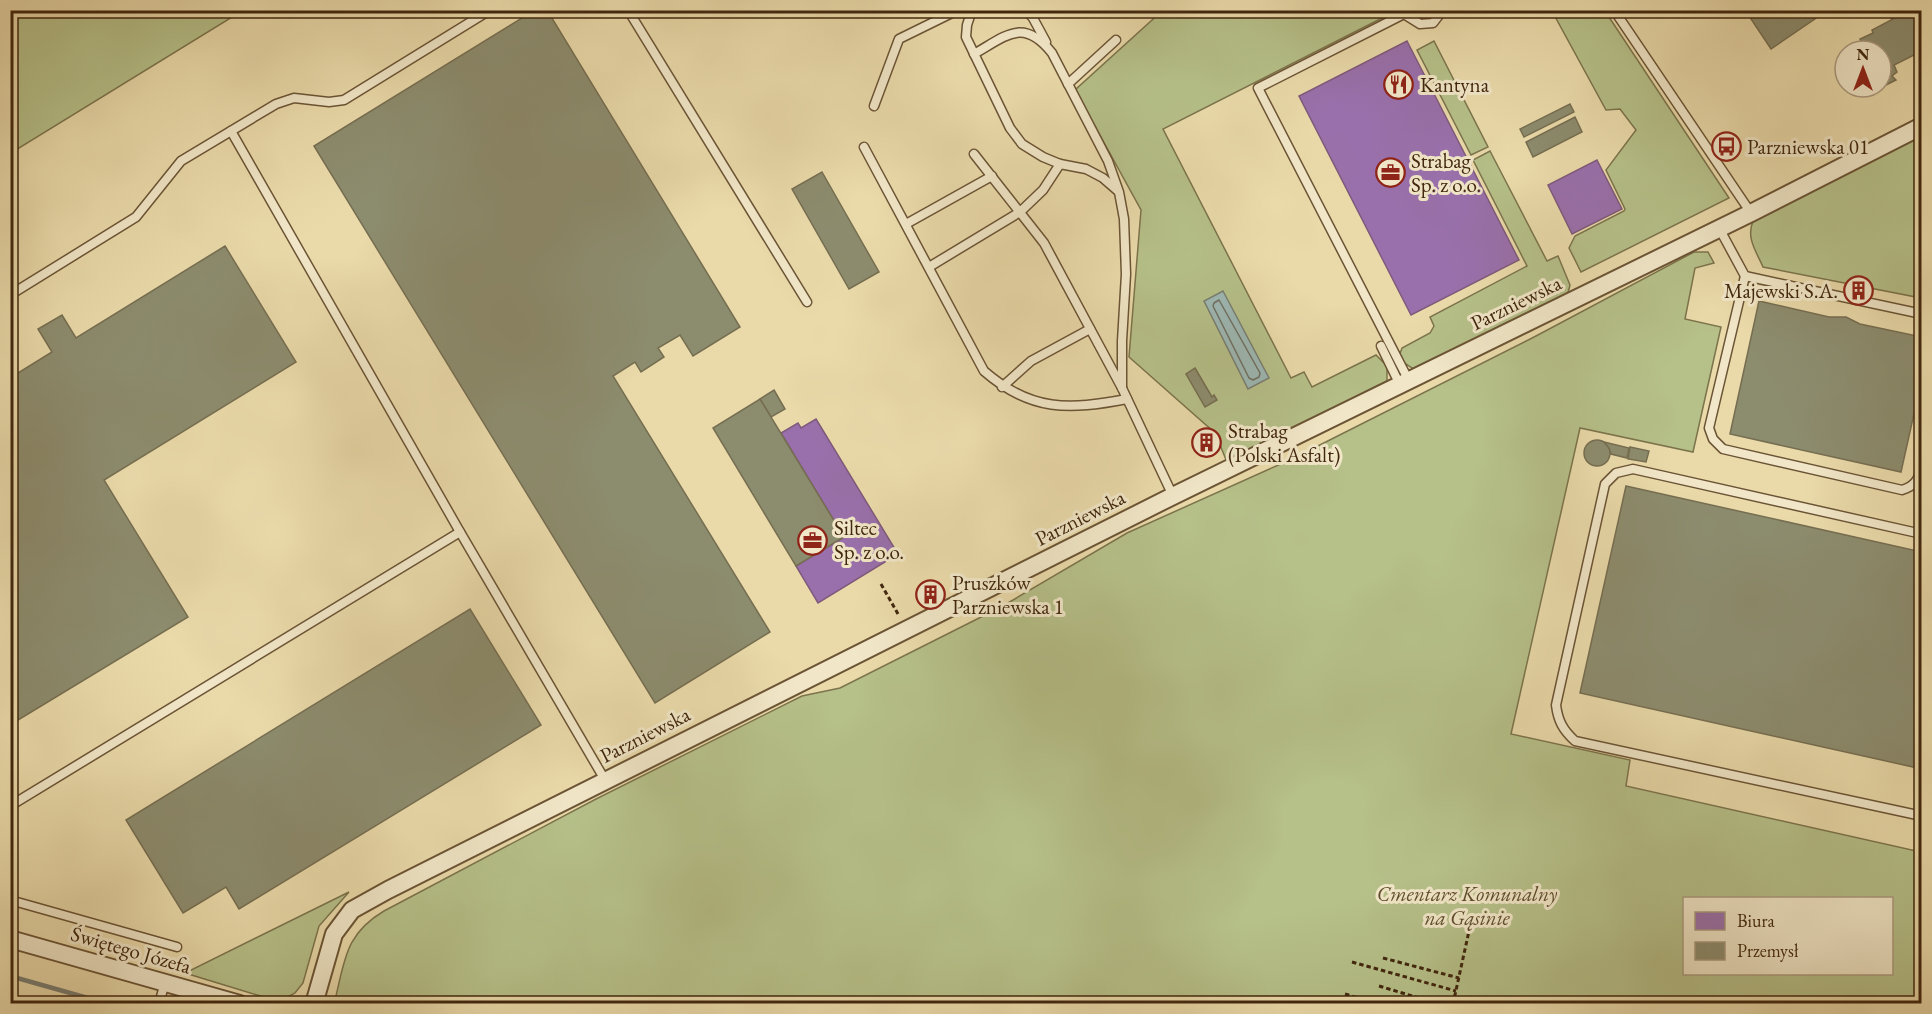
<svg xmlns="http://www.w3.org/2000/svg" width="1932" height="1014" font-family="'EB Garamond',serif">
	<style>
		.green { fill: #b6c089; stroke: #7c744c; stroke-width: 1.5; fill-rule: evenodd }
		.water { fill: #9db8b4; stroke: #787e72; stroke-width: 1.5 }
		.offices { fill: #9970ab; stroke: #7f5a7c; stroke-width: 1.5 }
		.industry { fill: #8c8c6e; stroke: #766e51; stroke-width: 1.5 }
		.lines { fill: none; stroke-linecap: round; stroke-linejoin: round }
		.shore { stroke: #6f7061; stroke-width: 1.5 }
		.stream { stroke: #787e72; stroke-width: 4.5 }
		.lane-casing { stroke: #6b5435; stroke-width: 11 }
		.street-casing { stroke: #6b5435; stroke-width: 20 }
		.path { stroke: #41270e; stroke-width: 3; stroke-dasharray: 4.5 3; stroke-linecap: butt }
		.lane { stroke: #f1e7c8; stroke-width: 8 }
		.street { stroke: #f1e7c8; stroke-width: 16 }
		.labels { text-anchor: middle; stroke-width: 6; stroke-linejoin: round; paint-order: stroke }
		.poi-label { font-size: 21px; fill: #41270e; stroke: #f1e7c8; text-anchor: start }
		.street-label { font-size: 21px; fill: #41270e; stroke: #f1e7c8 }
		.park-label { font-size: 21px; font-style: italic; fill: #5e4d2d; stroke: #f1e7c8 }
	</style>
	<rect width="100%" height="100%" fill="#eadaaa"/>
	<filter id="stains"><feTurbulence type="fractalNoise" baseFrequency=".00333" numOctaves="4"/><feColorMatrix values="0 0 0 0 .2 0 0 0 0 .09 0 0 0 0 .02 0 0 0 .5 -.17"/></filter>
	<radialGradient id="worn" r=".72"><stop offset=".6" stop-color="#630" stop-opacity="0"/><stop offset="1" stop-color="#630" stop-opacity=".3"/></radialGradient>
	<g class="green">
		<path d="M16 11V10L242 11 11 153 10 14Z"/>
		<path d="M1162 11H1396L1163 129 1291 378 1304 372 1312 387 1376 355 1387 366V381L1227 462 1215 433 1129 357 1141 210 1075 90Z"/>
		<path d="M1552 11H1605L1729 198 1581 272 1569 248 1575 236 1624 211 1625 209 1606 170 1636 130 1620 109 1606 110Z"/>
		<path d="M1434 41 1488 147 1471 155 1417 50Z"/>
		<path d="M1921 133V298L1763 267C1756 251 1746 238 1753 221Z"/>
		<path d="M1490 151 1547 261 1558 256 1570 285 1568 293 1415 370 1398 359 1402 348 1430 333 1434 326 1430 317 1527 266 1473 160Z"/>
		<path d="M1694 252H1708L1714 263 1695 268 1685 319 1721 327 1693 452 1580 428 1511 734 1630 760 1626 786 1921 852V1003H336L335 1000C345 960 345 934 384 911L596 799 802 696 840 688 1001 607 1127 533 1294 458 1536 336ZM1684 898H1892V974H1684Z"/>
		<path d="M349 892 319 926 303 983 295 993 286 998 270 999 185 973Z"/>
	</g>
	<path class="water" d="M1223 291 1269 378 1248 389 1204 301Z"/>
	<g class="offices">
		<path d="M1887 10H1910L1892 20Z"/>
		<path d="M1407 41 1519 260 1411 315 1299 96Z"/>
		<path d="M1597 160 1622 209 1572 234 1548 185Z"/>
		<path d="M816 419 898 554 818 603 796 566 844 537 781 433 798 423 801 428Z"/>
	</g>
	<g class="industry">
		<path d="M535 10H547L740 327 693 356 680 335 658 348 664 357 641 372 635 362 613 376 770 632 655 703 314 146Z"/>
		<path d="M1745 10H1828L1771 49Z"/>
		<path d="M1910 10H1922V51L1894 65 1897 72 1892 76 1896 80 1864 96 1857 87H1881V51H1866L1860 39 1873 33 1872 30Z"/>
		<path d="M1570 104 1574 112 1524 137 1520 129Z"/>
		<path d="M1575 117 1582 132 1533 157 1526 142Z"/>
		<path d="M822 172 879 272 849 289 792 189Z"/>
		<path d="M225 246 296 362 104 480 188 617 10 725V378L52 352 38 329 62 315 76 338Z"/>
		<path d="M1759 301 1829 317H1846L1860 324 1922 337V378L1901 472 1730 434Z"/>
		<path d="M1195 368 1212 397 1214 395 1217 400 1205 407 1186 374Z"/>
		<path d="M774 390 785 409 771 417 760 399Z"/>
		<path d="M760 399 844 537 796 566 713 428Z"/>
		<path d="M1213 436 1216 442 1200 450 1197 443Z"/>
		<circle cx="1597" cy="453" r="13"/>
		<path d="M1604 442 1629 448 1627 458 1611 454 1609 448Z"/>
		<path d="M1630 447 1649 451 1646 462 1628 459Z"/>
		<path d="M1626 486 1922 552V769L1580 693Z"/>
		<path d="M470 609 541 725 239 909 226 887 183 913 126 820Z"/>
	</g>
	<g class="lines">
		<path class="shore" d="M1219 300 1260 373 1259 377 1253 380 1249 378 1213 306 1214 303Z"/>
		<path class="stream" d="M10 976 109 1004"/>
		<defs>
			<g id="lane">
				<path d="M628 10 807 302"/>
				<path d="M972 10 967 25 966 37 1010 128 1022 144 1043 157 1060 164 1086 169 1103 178 1118 191"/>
				<path d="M1026 10 1033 18 1046 42"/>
				<path d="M1614 10 1751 213"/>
				<path d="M974 54C1006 36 1023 17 1052 53L1108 161 1119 192 1124 219 1126 274 1122 341V388"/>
				<path d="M1068 84 1116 40"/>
				<path d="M874 106 899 39 958 10"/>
				<path d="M231 131 460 532 605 780"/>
				<path d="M864 147 984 371C1031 412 1069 410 1127 399"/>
				<path d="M974 154 1044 243 1122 388 1173 496"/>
				<path d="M906 224 992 176"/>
				<path d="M1719 228 1745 276 1709 428 1713 439 1723 449 1902 490C1915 486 1919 479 1922 466"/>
				<path d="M929 267 1020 212 1043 190 1060 164"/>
				<path d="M1745 276 1922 314"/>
				<path d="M10 295 136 217 181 161 276 104 294 98 329 102 344 100 490 10"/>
				<path d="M1381 346 1400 385"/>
				<path d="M1409 381 1258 88 1404 14 1420 24 1433 23 1443 10"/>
				<path d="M1002 387 1031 361 1090 329"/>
				<path d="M1922 534 1633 469 1616 473 1605 484 1556 705C1558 721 1563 730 1575 741L1922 816"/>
				<path d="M10 806 460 532"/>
				<path d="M10 900 177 947"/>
				<path d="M159 1004 165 982"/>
			</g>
			<g id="street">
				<path d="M10 939 240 1004"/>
				<path d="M314 1004 334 934 352 910 388 890 1173 496 1751 213 1922 126"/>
			</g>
		</defs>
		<use href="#lane" class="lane-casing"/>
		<use href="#street" class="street-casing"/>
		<g class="path">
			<path d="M881 584 898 614"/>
			<path d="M1383 958 1459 978"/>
			<path d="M1352 962 1456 991"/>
			<path d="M1379 986 1439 1004"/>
			<path d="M1345 994 1379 1004"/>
			<path d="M1455 997 1479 1004"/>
			<path d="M1453 1004 1469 931"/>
		</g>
		<use href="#lane" class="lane"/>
		<use href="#street" class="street"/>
	</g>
	<defs>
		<symbol id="restaurant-ring" viewBox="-11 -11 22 22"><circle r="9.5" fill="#f1e7c8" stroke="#8f2418" stroke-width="1.5"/><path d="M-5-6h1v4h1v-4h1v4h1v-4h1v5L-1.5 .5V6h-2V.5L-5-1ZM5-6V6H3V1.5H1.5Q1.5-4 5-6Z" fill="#8f2418"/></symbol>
		<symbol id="bus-ring" viewBox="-11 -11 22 22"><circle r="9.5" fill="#f1e7c8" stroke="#8f2418" stroke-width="1.5"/><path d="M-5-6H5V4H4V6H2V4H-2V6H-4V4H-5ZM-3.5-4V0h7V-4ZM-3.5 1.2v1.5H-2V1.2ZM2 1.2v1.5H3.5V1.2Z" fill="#8f2418"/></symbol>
		<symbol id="office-ring" viewBox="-11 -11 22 22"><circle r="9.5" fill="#f1e7c8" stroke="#8f2418" stroke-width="1.5"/><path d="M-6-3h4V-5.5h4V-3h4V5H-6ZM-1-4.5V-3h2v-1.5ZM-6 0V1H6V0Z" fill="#8f2418"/></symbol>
		<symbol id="building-ring" viewBox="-11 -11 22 22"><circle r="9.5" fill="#f1e7c8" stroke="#8f2418" stroke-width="1.5"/><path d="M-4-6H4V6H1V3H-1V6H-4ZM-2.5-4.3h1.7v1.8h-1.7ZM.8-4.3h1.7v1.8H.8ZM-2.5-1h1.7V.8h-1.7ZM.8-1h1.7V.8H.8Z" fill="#8f2418"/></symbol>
	</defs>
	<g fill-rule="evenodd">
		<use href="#restaurant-ring" x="1382" y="68" width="33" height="33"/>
		<use href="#bus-ring" x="1710" y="130" width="33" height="33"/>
		<use href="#office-ring" x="1374" y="156" width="33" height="33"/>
		<use href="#building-ring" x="1842" y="274" width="33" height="33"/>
		<use href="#building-ring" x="1190" y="426" width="33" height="33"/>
		<use href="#office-ring" x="796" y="524" width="33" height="33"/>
		<use href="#building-ring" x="914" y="578" width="33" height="33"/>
	</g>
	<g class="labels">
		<g class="poi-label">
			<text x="1420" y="92">Kantyna</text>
			<text x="1747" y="154">Parzniewska 01</text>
			<text x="1411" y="168">Strabag<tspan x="1411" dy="24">Sp. z o.o.</tspan></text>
			<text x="1838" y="298" text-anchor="end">Majewski S.A.</text>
			<text x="1228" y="438">Strabag<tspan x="1228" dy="24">(Polski Asfalt)</tspan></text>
			<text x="834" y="535">Siltec<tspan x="834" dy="24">Sp. z o.o.</tspan></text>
			<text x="952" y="590">Pruszków<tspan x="952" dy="24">Parzniewska 1</tspan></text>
		</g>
		<g class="street-label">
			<text transform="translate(1516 303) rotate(-26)" y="7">Parzniewska</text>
			<text transform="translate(1080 518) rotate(-27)" y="7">Parzniewska</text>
			<text transform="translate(645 735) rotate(-27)" y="7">Parzniewska</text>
			<text transform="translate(131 950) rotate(16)" y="7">Świętego Józefa</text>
		</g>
		<g class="park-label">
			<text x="1467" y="901">Cmentarz Komunalny<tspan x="1467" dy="24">na Gąsinie</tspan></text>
		</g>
	</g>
	<rect width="1932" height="1014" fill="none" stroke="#eadaaa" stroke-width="36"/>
	<rect x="12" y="12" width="1908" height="990" fill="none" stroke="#41270e" stroke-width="3"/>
	<rect x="18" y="18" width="1896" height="978" fill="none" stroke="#41270e" stroke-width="1.5"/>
	<rect x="1683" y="897" width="210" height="78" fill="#f1e7c8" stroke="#ab9a7e" stroke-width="1.5"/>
	<rect x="1695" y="912" width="30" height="18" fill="#9970ab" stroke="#ab9a7e" stroke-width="1.5"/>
	<text x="1737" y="927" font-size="18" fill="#41270e">Biura</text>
	<rect x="1695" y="942" width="30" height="18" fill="#8c8c6e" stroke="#ab9a7e" stroke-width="1.5"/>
	<text x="1737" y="957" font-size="18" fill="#41270e">Przemysł</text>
	<g transform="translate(1863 69)"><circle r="28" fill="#f1e7c8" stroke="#ab9a7e" stroke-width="1.5"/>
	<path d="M0-4.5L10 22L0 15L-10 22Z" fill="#8f2418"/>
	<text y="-9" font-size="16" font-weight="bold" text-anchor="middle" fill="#41270e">N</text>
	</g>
	<rect width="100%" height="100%" filter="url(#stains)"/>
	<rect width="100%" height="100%" fill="url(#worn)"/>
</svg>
